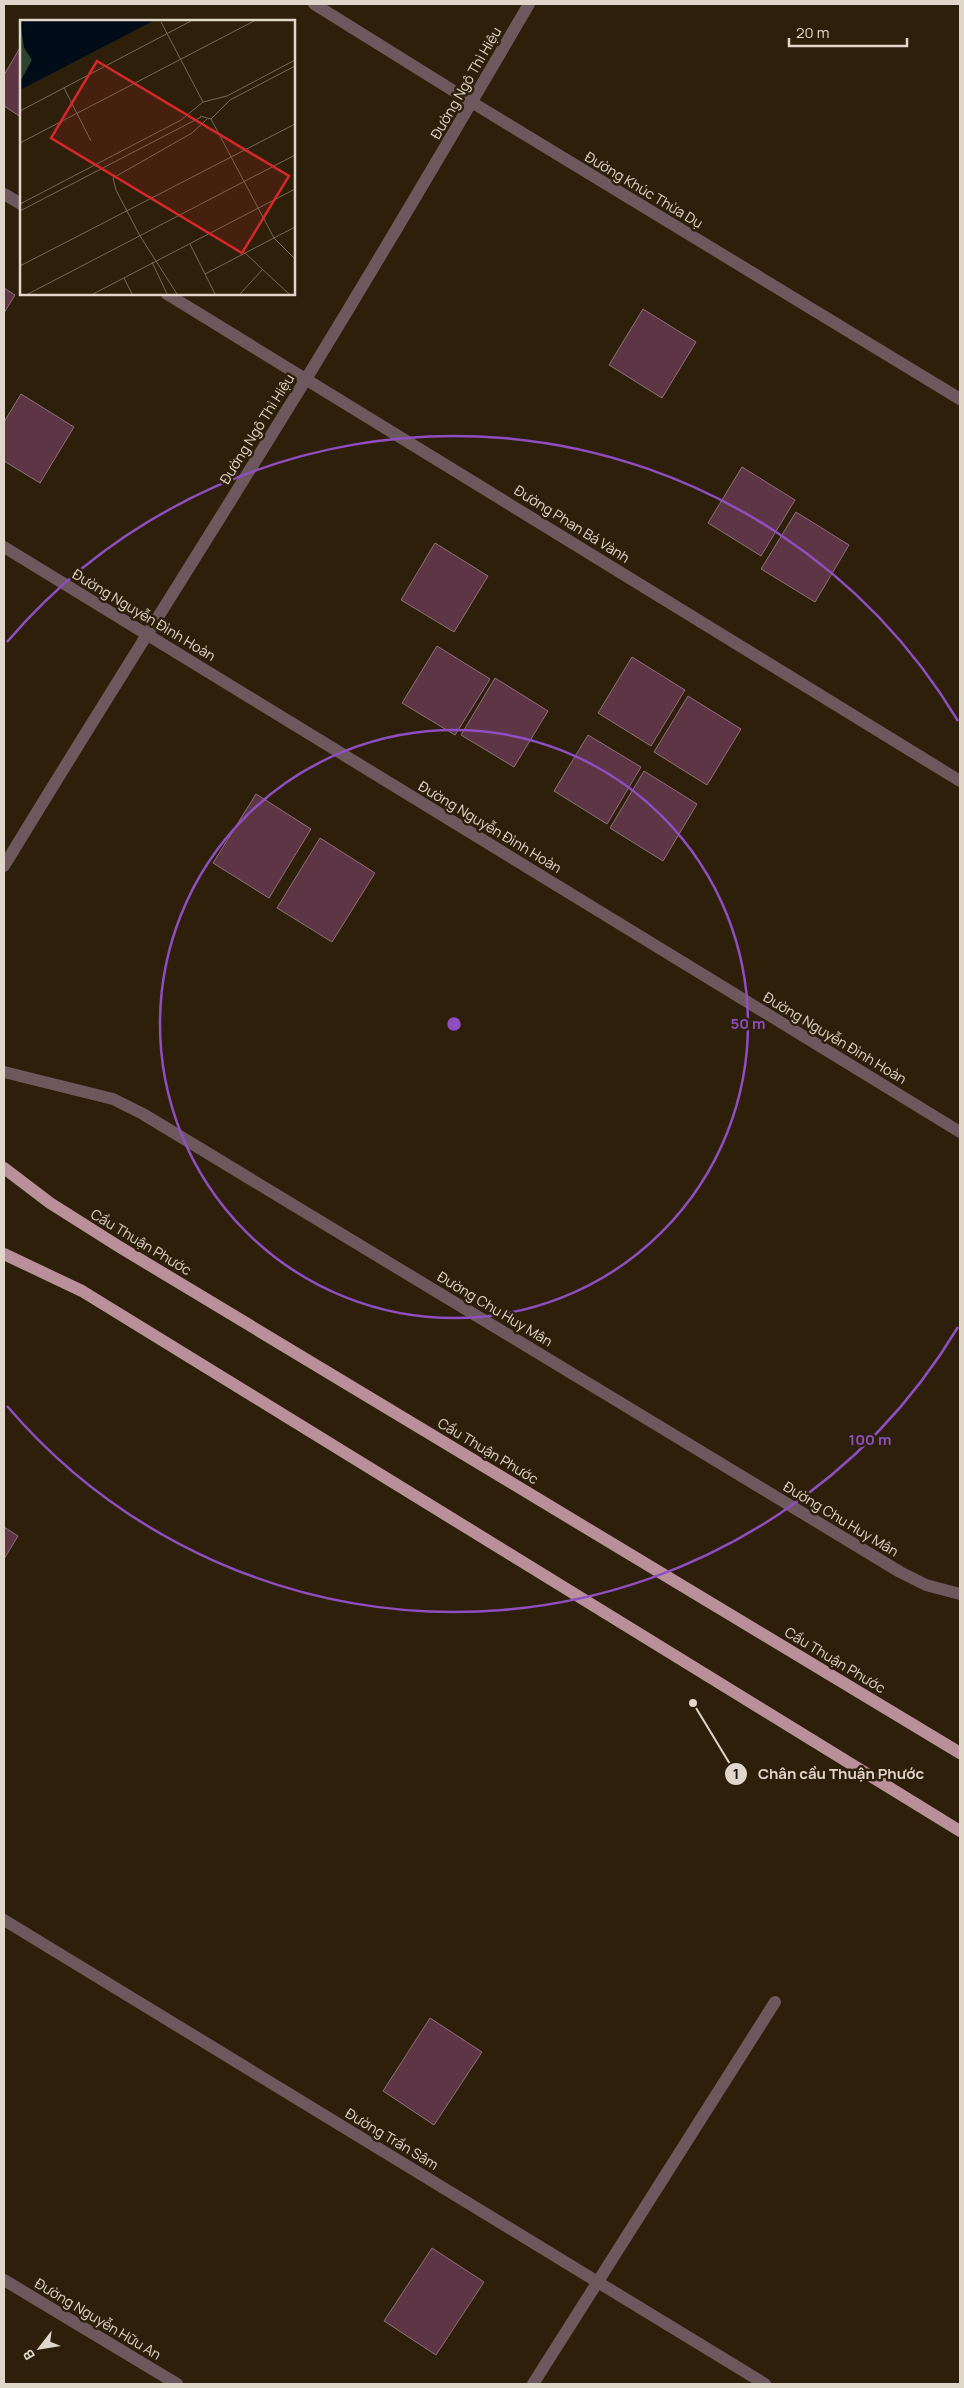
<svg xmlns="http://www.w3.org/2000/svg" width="964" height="2388" font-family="Manrope,sans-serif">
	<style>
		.building { fill: #5d3545; stroke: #8d707b }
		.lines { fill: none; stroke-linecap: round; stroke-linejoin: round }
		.minor { stroke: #6d595d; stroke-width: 12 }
		.tertiary { stroke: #6d595d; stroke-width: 12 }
		.primary { stroke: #b9909a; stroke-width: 12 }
		.ring { fill: none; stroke: #8f4ec1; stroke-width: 2.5 }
		.labels { text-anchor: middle; stroke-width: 5; stroke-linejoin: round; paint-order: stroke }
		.street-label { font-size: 14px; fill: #e0d6ca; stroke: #2d1f0a }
		.inset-road { fill: none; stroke: #756857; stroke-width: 1 }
		.view { fill: #d62828; fill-opacity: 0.15; stroke: #d62828; stroke-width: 2.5 }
		.inset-edge { fill: none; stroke: #e0d6ca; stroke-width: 2.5 }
		.centre { fill: #8f4ec1; stroke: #2d1f0a; stroke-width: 2.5 }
		.ring-label { font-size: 15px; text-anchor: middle; font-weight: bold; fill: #8f4ec1; stroke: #2d1f0a; stroke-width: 5; stroke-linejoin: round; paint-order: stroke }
		.leader { fill: none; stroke: #e0d6ca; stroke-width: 2 }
		.callout-dot { fill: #e0d6ca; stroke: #2d1f0a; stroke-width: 2 }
		.mark-label { font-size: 15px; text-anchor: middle; font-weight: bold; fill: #111 }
		.callout-label { font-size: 15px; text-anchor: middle; font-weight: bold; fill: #e0d6ca; stroke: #2d1f0a; stroke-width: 5; stroke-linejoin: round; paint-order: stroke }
	</style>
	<rect width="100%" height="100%" fill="#2d1f0a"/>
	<g class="building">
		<path d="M21 46V117L4 106V75Z"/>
		<path d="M4 288 15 295 4 313Z"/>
		<path d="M643 309 696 342 662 398 609 365Z"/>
		<path d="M21 394 74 427 40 483 4 461V422Z"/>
		<path d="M742 467 795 500 761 556 708 523Z"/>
		<path d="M796 512 849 545 815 602 761 569Z"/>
		<path d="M435 543 488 576 454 632 401 600Z"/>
		<path d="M437 646 490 679 455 735 402 703Z"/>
		<path d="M632 657 685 690 651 746 598 713Z"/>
		<path d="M495 678 548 711 514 767 461 735Z"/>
		<path d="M688 696 741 729 707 785 654 752Z"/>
		<path d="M588 735 641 767 607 824 554 791Z"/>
		<path d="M644 771 697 804 663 861 610 828Z"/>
		<path d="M256 794 311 829 269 898 213 863Z"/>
		<path d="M320 838 375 873 332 942 277 908Z"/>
		<path d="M4 1527 18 1536 4 1559Z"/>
		<path d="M430 2018 482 2052 434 2125 383 2091Z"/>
		<path d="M432 2248 484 2282 436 2355 384 2321Z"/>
	</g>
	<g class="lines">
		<g class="minor">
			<path d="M314 4 473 103 960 399"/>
			<path d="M4 194 21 204"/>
			<path d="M167 294 960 781"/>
			<path d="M4 547 960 1132"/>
			<path d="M4 866C103 703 206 542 306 379 382 255 456 129 529 4"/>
			<path d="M4 1920 765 2384"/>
			<path d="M4 2280 177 2384"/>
			<path d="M533 2384 775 2002"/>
		</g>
		<path class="tertiary" d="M4 1072 113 1099 143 1114 900 1572 926 1585 960 1594"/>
		<g class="primary">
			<path d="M4 1168 50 1203 118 1246 960 1753"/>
			<path d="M4 1254 82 1291 960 1831"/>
		</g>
	</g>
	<g class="ring">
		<circle cx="454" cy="1024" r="294"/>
		<path d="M958 1327A588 588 0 0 1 7 1406M7 642A588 588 0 0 1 958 721"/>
	</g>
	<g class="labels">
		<g class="street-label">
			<text transform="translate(466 83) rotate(-60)" y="5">Đường Ngô Thì Hiệu</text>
			<text transform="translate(644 190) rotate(31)" y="5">Đường Khúc Thừa Dụ</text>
			<text transform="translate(257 429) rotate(-58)" y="5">Đường Ngô Thì Hiệu</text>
			<text transform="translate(572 524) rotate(32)" y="5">Đường Phan Bá Vành</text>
			<text transform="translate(144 615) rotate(31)" y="5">Đường Nguyễn Đình Hoàn</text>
			<text transform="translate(490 827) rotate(31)" y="5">Đường Nguyễn Đình Hoàn</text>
			<text transform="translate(835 1038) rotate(31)" y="5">Đường Nguyễn Đình Hoàn</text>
			<text transform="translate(141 1242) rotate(31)" y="5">Cầu Thuận Phước</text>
			<text transform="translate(495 1309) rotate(31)" y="5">Đường Chu Huy Mân</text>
			<text transform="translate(488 1451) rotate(31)" y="5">Cầu Thuận Phước</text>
			<text transform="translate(841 1519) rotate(31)" y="5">Đường Chu Huy Mân</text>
			<text transform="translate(835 1660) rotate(31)" y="5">Cầu Thuận Phước</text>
			<text transform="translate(392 2139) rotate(31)" y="5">Đường Trần Sâm</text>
			<text transform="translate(98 2319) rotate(31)" y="5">Đường Nguyễn Hữu An</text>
		</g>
	</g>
	<g transform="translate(20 20)">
		<rect width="275" height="275" fill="#2d1f0a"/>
		<path d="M0 5 5 30 12 40 0 62Z" fill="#2c442f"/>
		<path d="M0 1H133L0 70V62L12 40 4 27Z" fill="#000d18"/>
		<path class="inset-road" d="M141 2 183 82M44 68 71 121M0 91 171 1M180 96 191 99 210 80 275 46M191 99 254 218 275 239M0 123 234 1M0 184 161 100 183 82 207 76 275 40M0 191 181 97M170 224 195 274M225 233 269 274M132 242 147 274M0 246 275 104M185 254 275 207M104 258 112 274M8 274 275 135M73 274 275 169M157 274 120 216 96 170 93 158 172 113 187 99M220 274 242 250"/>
		<path class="view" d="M77 41 269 156 222 233 31 118Z"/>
		<rect width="275" height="275" class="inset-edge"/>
	</g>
	<circle cx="454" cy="1024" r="8" class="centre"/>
	<g class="ring-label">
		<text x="748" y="1029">50 m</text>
		<text x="870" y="1445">100 m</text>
	</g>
	<path class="leader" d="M693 1703L736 1774"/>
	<g class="callout-dot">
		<circle cx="693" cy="1703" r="5"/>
		<circle cx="736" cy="1774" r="12"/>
	</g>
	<g class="mark-label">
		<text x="736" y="1779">1</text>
	</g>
	<g class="callout-label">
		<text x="841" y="1779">Chân cầu Thuận Phước</text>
	</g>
	<rect width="964" height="2388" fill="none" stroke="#e0d6ca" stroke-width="10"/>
	<g transform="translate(40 2348) rotate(239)" stroke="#2d1f0a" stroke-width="4" paint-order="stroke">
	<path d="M0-4L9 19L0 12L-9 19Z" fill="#e0d6ca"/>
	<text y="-8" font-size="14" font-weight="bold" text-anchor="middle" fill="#e0d6ca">B</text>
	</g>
	<path d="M789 38v8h118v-8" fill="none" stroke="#e0d6ca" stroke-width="2.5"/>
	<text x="796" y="38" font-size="15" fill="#e0d6ca" stroke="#2d1f0a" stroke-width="4" paint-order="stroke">20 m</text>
</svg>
